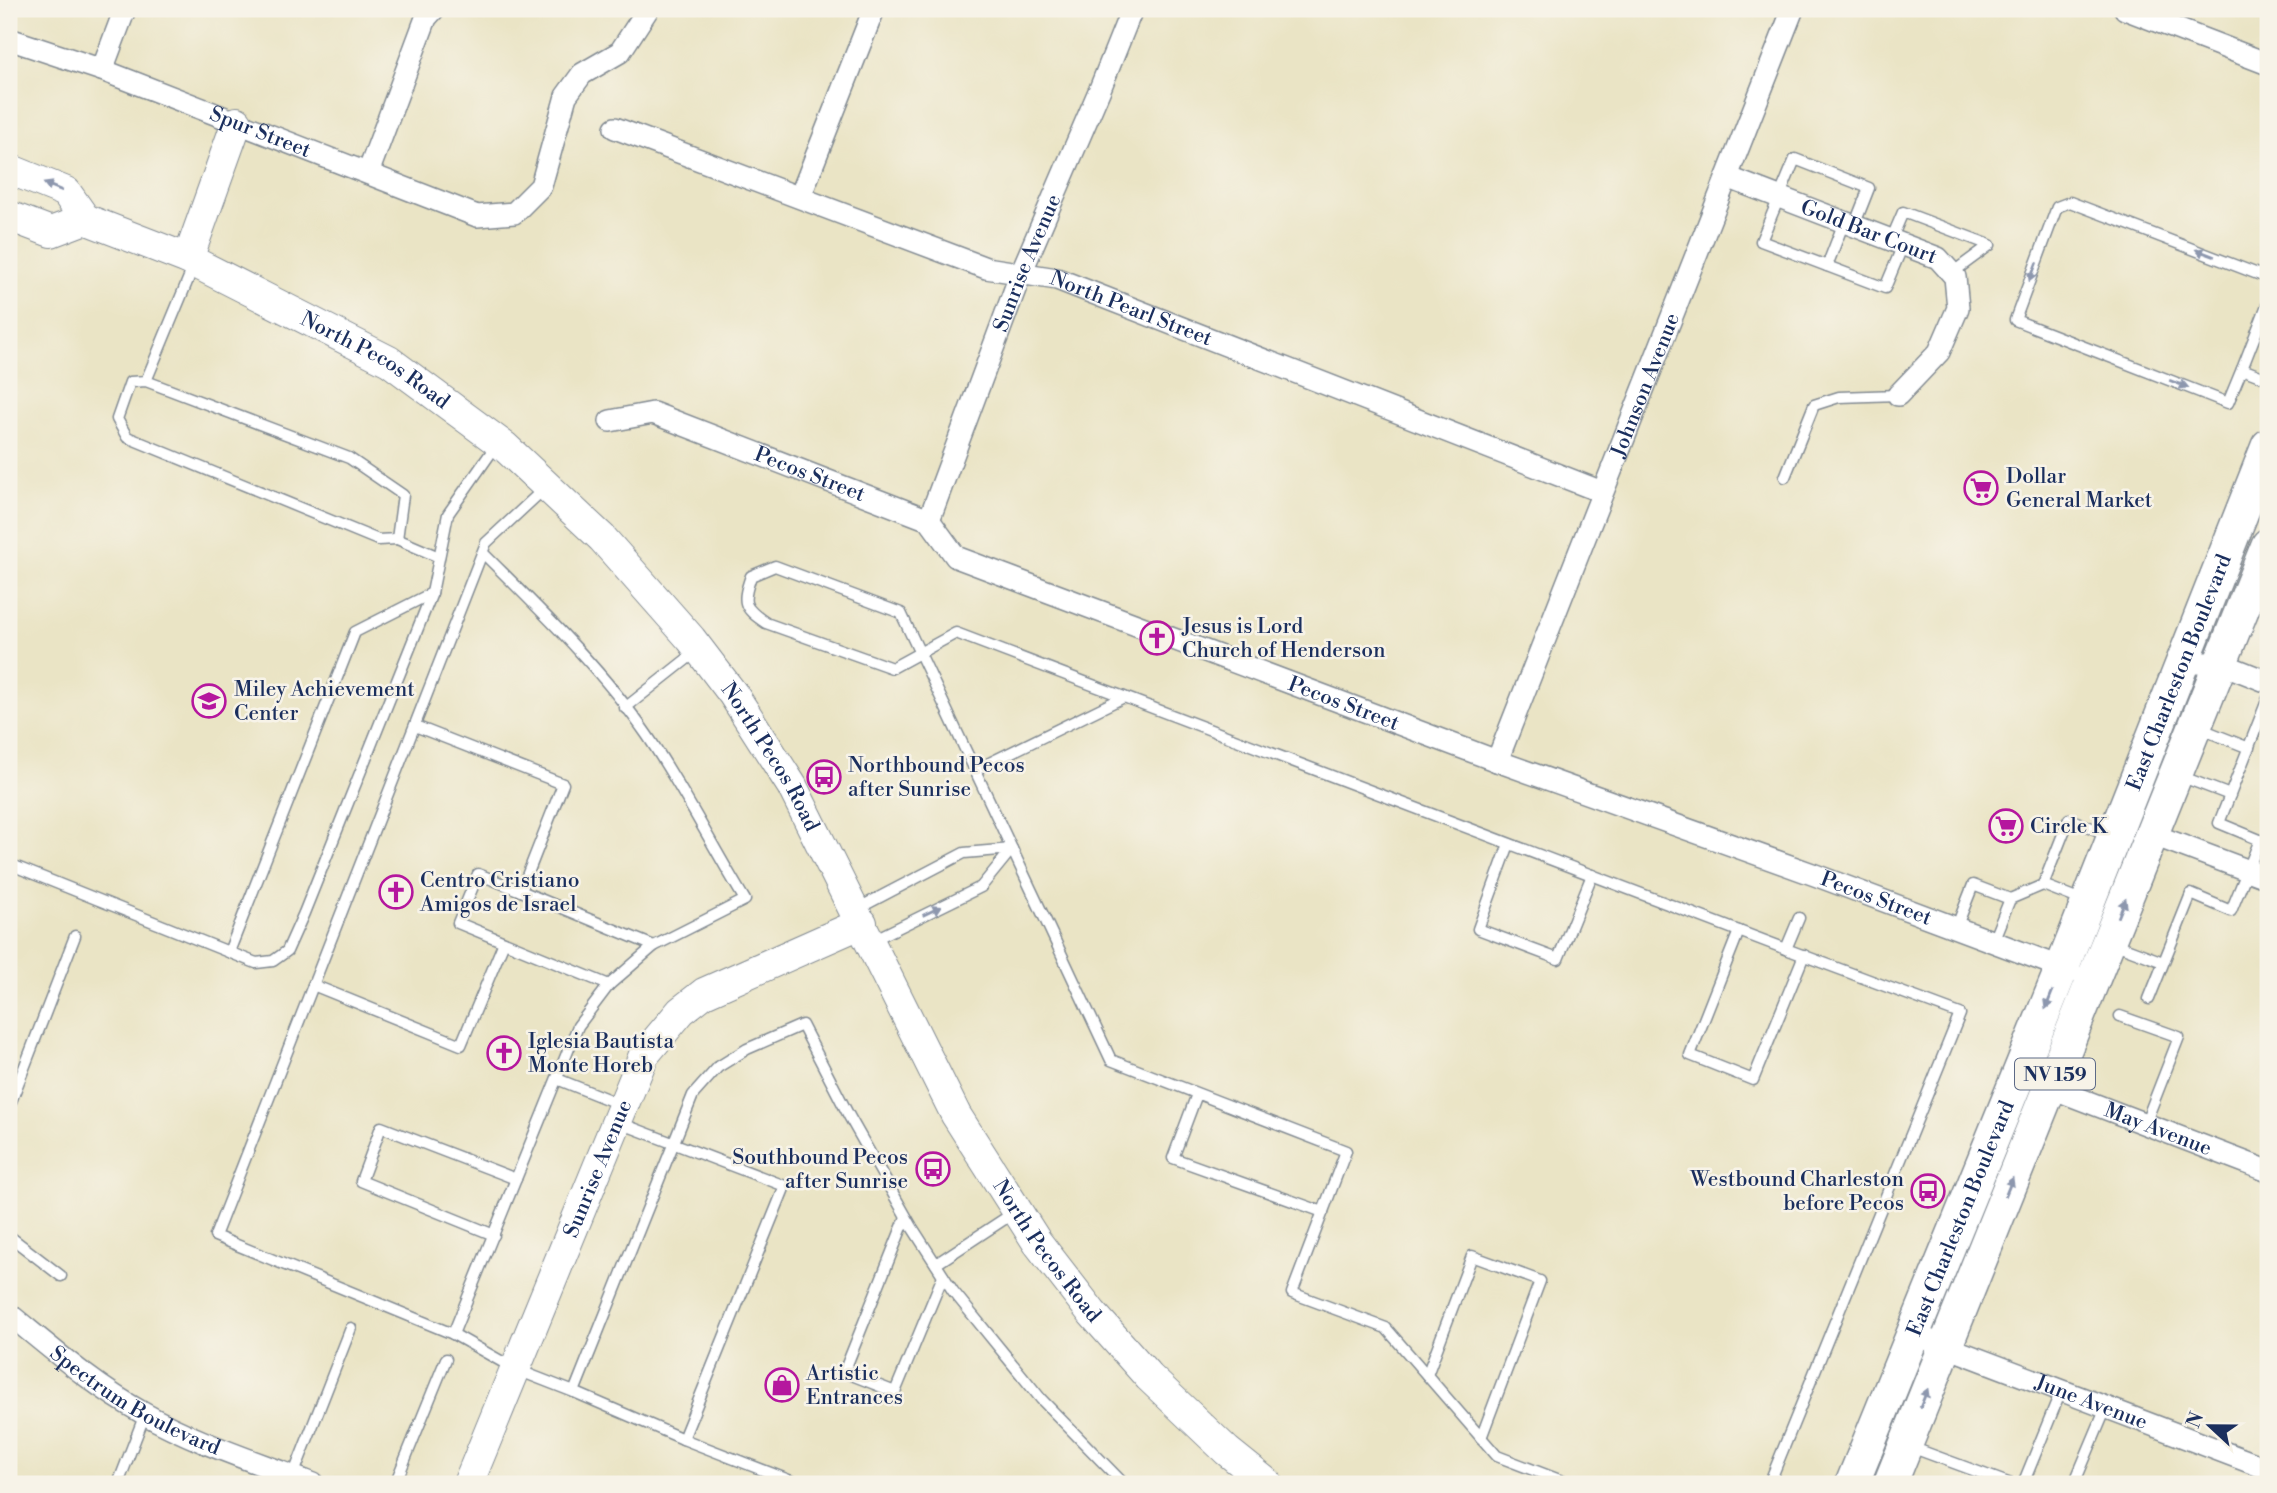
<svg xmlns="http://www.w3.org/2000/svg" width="2277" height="1493" font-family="'Libre Bodoni',serif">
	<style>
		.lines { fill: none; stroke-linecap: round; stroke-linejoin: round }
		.lane-casing { stroke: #828a92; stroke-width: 13 }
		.street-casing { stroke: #828a92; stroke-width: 24 }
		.secondary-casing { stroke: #828a92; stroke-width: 32 }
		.primary-casing { stroke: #828a92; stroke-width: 36 }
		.lane { stroke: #fff; stroke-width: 10 }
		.street { stroke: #fff; stroke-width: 21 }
		.secondary { stroke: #fff; stroke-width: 30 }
		.primary { stroke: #fff; stroke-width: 33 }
		.oneway { fill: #8d97ae }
		.labels { text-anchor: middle; stroke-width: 5; stroke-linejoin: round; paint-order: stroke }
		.shield { fill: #f7f3e8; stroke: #5d6a87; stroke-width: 2 }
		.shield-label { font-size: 19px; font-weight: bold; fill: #1b2f5e }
		.street-label { font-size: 21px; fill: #1b2f5e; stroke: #f7f3e8 }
		.poi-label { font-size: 21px; fill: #1b2f5e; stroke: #f7f3e8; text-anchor: start }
	</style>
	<rect width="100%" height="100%" fill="#f7f3e8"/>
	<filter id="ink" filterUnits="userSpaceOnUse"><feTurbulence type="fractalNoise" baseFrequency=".0143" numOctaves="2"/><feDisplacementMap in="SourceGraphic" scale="14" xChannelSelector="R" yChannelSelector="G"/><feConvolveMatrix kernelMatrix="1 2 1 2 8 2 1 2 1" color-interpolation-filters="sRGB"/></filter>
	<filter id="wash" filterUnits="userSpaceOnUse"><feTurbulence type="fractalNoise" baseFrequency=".00686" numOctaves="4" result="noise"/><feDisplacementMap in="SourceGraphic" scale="28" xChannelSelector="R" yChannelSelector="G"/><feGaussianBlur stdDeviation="1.57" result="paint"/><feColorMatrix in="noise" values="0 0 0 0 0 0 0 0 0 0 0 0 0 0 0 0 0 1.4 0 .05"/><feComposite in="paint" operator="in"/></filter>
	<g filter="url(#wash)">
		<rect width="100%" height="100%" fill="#eae4c5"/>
	</g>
	<g filter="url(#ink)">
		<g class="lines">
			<defs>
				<g id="lane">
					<path d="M1854 226 1869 188 1795 159 1761 241 1885 288 1903 245"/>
					<path d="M1891 240 1903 212 1990 245 1952 273"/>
					<path d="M1827 266 1844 222"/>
					<path d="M2268 278 2070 202 2057 207 2015 320 2228 403 2242 369 2268 379"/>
					<path d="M2242 369 2267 305"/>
					<path d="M146 381 130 382 117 419 127 437 378 540 397 539 403 495 349 458 146 381 194 265"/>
					<path d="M1785 477 1814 405 1839 397 1898 395"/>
					<path d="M545 488 486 543 215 1236 453 1334 515 1369 574 1392 693 1095 718 1067 747 1049 802 1025 849 1116 912 1227 953 1291 1041 1399 1124 1484"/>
					<path d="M397 539 439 557"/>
					<path d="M625 708 697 651"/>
					<path d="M415 726 563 784 521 891 478 874 458 923 609 985"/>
					<path d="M2199 728 2249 748"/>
					<path d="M975 770 1124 697"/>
					<path d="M2180 776 2230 795"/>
					<path d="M1509 844 1478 929 1558 959 1592 875"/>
					<path d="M9 864 256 963 273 961 287 951 304 913 432 593 448 514 497 444"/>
					<path d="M521 891 654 946"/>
					<path d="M2010 899 2043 885"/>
					<path d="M2084 901 2043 885 2069 819 2112 836"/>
					<path d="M855 910 964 853 1012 849 981 887 871 941"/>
					<path d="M1956 928 1973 885 2010 899 1993 941"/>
					<path d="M1739 931 1690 1055 1753 1080 1804 955"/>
					<path d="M2110 942 2163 962"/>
					<path d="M229 952 355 632 432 593"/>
					<path d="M313 985 461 1045 504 942"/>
					<path d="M2149 999 2191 894 2231 911 2260 840 2219 823 2268 698"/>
					<path d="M2120 1016 2179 1037 2145 1124"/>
					<path d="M557 1079 622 1105"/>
					<path d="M1197 1094 1173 1158 1323 1212"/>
					<path d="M9 1107 75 936"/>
					<path d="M906 1217 844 1372 895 1392 943 1276"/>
					<path d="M494 1235 361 1181 381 1127 516 1179"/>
					<path d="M9 1236 61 1276"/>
					<path d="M936 1264 1015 1212"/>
					<path d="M453 1334 578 1026 609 985 654 946 745 900C712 846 683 788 647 735 601 668 540 610 483 553"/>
					<path d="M1427 1375 1472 1256 1540 1281 1481 1438"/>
					<path d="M574 1392 683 1439 785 1186 620 1123"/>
					<path d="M683 1439 799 1484"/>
					<path d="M1908 1446 2011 1484"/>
					<path d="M293 1476 351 1328"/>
					<path d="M118 1484 145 1414"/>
					<path d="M395 1484 446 1359"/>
					<path d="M1570 1484 1497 1456 1386 1328 1292 1293 1346 1151 1111 1060C1041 911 972 762 901 613L775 566 751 576C742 602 742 607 766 623L892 668 956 633 1786 949"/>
					<path d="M1769 1484 1960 1014 1786 949 1799 918"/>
					<path d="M2023 1484 2061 1391"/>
					<path d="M2074 1484 2106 1408"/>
				</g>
				<g id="street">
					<path d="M2125 9 2268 64"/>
					<path id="s1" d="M9 39 102 70 477 216 514 213 541 186 566 96 582 74 620 52 648 9"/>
					<path d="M102 70 125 9"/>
					<path id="s2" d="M615 128 986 268 1057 279 1602 492"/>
					<path d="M368 173 426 18 434 9"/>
					<path id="s3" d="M1727 177 1938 258 1955 277 1958 308 1939 352 1898 395"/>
					<path d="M800 197 874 9"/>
					<path id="s4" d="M610 421 653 413 929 520 956 557 1497 761 1815 875 2071 971"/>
					<path id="s5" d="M929 520 1021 273 1100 89 1132 9"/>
					<path d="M2182 663H2220L2268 682"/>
					<path id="s6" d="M1497 761 1793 9"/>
					<path d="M2151 834 2268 878"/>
					<path id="s7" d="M2049 1087 2268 1171"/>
					<path id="s8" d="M9 1314C52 1349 94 1386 143 1413 196 1443 257 1462 313 1484"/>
					<path id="s9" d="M1913 1334 2268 1469"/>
				</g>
				<g id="secondary">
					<path id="s10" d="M9 169 66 192 85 219 188 259 389 361 504 446 602 538 691 639 733 694 792 786 956 1115 1037 1242 1092 1313 1149 1377 1227 1451 1268 1484"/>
					<path d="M9 216 51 232 85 219"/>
					<path d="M188 259 237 122"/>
					<path id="s11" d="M468 1484 644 1055 681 1011 704 993 862 923"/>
				</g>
				<g id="primary">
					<path id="s12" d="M1852 1484 2062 968 2268 446"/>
					<path d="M1890 1484 2268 545"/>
				</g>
			</defs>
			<use href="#lane" class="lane-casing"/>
			<use href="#street" class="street-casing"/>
			<use href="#secondary" class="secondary-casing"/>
			<use href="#primary" class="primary-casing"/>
			<use href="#lane" class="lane"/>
			<use href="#street" class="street"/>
			<use href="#secondary" class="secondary"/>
			<use href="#primary" class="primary"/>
		</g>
		<defs><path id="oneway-solid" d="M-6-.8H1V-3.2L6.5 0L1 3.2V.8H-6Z" transform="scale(1.75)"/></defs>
		<g class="oneway">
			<use href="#oneway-solid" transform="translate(53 187) rotate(-158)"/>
			<use href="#oneway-solid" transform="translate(2205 253) rotate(-159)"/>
			<use href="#oneway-solid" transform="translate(2033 272) rotate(111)"/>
			<use href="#oneway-solid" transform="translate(2179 384) rotate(21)"/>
			<use href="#oneway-solid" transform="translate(2122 908) rotate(-68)"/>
			<use href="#oneway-solid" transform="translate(932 911) rotate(-26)"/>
			<use href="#oneway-solid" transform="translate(2049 1000) rotate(112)"/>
			<use href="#oneway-solid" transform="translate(2009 1187) rotate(-68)"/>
			<use href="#oneway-solid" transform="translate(1924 1398) rotate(-68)"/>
		</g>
	</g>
	<defs>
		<symbol id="supermarket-ring" viewBox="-11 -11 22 22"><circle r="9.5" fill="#f7f3e8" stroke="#b5179e" stroke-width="1.5"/><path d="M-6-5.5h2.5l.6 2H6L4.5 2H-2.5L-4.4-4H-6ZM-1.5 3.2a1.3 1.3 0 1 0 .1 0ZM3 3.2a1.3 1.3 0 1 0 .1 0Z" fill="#b5179e"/></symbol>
		<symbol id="church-ring" viewBox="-11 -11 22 22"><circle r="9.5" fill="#f7f3e8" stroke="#b5179e" stroke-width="1.5"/><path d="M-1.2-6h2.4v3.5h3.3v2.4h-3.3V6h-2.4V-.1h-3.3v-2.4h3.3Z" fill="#b5179e"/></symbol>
		<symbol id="school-ring" viewBox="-11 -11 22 22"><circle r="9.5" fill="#f7f3e8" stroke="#b5179e" stroke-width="1.5"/><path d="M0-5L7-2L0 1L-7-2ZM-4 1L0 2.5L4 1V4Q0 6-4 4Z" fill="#b5179e"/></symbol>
		<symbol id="bus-ring" viewBox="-11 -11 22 22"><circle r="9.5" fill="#f7f3e8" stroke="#b5179e" stroke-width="1.5"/><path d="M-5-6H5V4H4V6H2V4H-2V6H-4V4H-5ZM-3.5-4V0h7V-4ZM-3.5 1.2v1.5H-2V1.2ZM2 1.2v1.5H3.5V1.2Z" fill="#b5179e"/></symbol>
		<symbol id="shop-ring" viewBox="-11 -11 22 22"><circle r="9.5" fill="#f7f3e8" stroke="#b5179e" stroke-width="1.5"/><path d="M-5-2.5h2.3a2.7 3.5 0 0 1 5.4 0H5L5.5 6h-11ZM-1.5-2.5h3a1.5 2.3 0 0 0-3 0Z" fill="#b5179e"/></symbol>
	</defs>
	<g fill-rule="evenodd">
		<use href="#supermarket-ring" x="1962" y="469" width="38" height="38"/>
		<use href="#church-ring" x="1138" y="619" width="38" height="38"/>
		<use href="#school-ring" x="190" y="682" width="38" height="38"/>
		<use href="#bus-ring" x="805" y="758" width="38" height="38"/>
		<use href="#supermarket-ring" x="1987" y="807" width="38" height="38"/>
		<use href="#church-ring" x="377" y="873" width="38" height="38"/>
		<use href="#church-ring" x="485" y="1034" width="38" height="38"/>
		<use href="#bus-ring" x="914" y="1150" width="38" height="38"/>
		<use href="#bus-ring" x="1909" y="1172" width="38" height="38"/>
		<use href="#shop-ring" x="763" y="1366" width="38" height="38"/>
	</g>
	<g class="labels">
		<rect class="shield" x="2015" y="1058.5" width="80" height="31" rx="5"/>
		<g class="shield-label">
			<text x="2055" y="1081">NV 159</text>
		</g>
		<g class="street-label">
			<text dy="7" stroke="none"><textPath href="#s1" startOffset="268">Spur Street</textPath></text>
			<text dy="7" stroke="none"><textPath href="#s3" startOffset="152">Gold Bar Court</textPath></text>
			<text dy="7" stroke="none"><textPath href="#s5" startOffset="275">Sunrise Avenue</textPath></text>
			<text dy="7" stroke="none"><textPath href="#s2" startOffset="548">North Pearl Street</textPath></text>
			<text dy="7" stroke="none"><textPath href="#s10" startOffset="418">North Pecos Road</textPath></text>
			<text dy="7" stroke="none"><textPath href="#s6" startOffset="404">Johnson Avenue</textPath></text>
			<text dy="7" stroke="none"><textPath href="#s4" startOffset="212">Pecos Street</textPath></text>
			<text dy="7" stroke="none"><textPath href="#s12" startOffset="875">East Charleston Boulevard</textPath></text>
			<text dy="7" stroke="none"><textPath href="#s4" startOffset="800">Pecos Street</textPath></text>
			<text dy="7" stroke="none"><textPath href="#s10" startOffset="985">North Pecos Road</textPath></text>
			<text dy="7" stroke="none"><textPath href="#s4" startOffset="1367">Pecos Street</textPath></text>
			<text dy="7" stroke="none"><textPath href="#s7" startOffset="117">May Avenue</textPath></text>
			<text dy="7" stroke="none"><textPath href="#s11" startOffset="341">Sunrise Avenue</textPath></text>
			<text dy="7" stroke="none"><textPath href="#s12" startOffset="287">East Charleston Boulevard</textPath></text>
			<text dy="7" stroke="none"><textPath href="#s10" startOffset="1552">North Pecos Road</textPath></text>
			<text dy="7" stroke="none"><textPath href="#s8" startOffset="154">Spectrum Boulevard</textPath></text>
			<text dy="7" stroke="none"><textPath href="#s9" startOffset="191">June Avenue</textPath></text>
		</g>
		<g class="poi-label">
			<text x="2006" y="483">Dollar<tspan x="2006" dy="24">General Market</tspan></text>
			<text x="1182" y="633">Jesus is Lord<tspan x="1182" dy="24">Church of Henderson</tspan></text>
			<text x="234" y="696">Miley Achievement<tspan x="234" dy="24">Center</tspan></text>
			<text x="848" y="772">Northbound Pecos<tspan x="848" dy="24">after Sunrise</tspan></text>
			<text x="2030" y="833">Circle K</text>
			<text x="420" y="887">Centro Cristiano<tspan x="420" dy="24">Amigos de Israel</tspan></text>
			<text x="528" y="1048">Iglesia Bautista<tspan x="528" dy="24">Monte Horeb</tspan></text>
			<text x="908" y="1164" text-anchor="end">Southbound Pecos<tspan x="908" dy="24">after Sunrise</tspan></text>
			<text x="1904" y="1186" text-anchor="end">Westbound Charleston<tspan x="1904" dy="24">before Pecos</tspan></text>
			<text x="806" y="1380">Artistic<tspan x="806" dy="24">Entrances</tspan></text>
		</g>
	</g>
	<rect width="2277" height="1493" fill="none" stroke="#f7f3e8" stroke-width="35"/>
	<g transform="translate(2210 1426) rotate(292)" stroke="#f7f3e8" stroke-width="5" paint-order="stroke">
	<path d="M0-5L12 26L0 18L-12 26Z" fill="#1b2f5e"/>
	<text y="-10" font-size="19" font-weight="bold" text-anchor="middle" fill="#1b2f5e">N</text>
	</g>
</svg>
